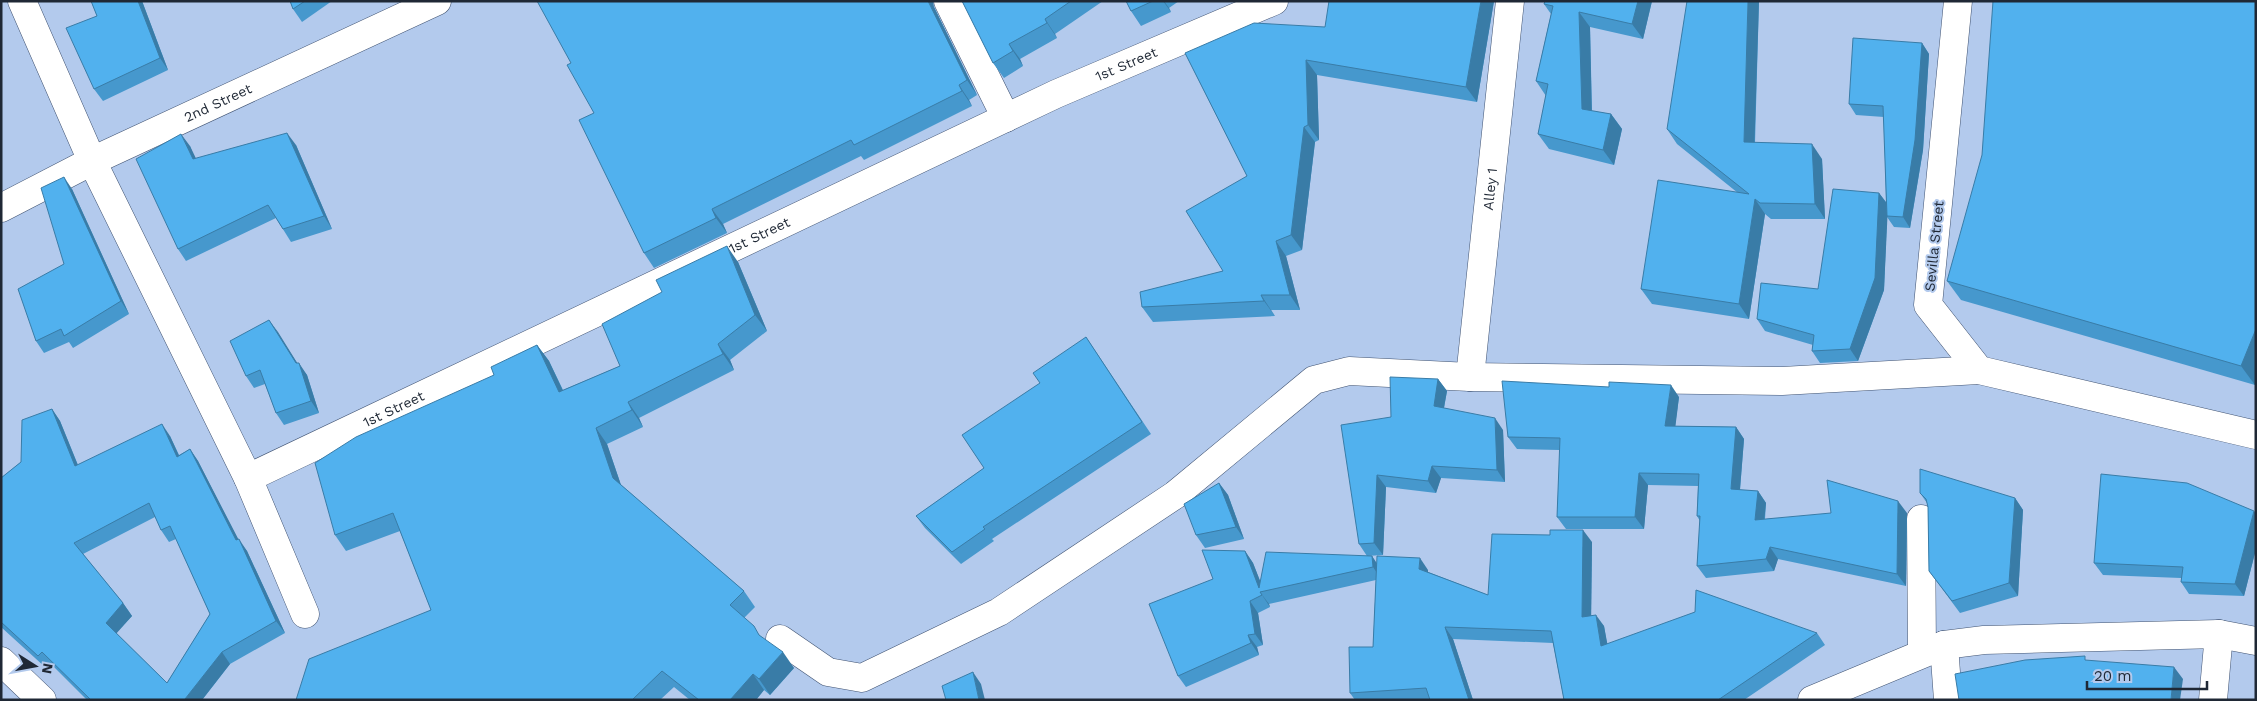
<svg xmlns="http://www.w3.org/2000/svg" width="2257" height="701" font-family="'Work Sans',sans-serif">
	<style>
		.lines { fill: none; stroke-linecap: round; stroke-linejoin: round }
		.minor-casing { stroke: #405372; stroke-width: 29 }
		.minor { stroke: #fff; stroke-width: 28 }
		.wall { fill: #4698cd; fill-rule: evenodd }
		.shaded-wall { fill: #397ca7 }
		.building { fill: #51b1ee; stroke: #397ca7; fill-rule: evenodd }
		.labels { text-anchor: middle; stroke-width: 4; stroke-linejoin: round; paint-order: stroke }
		.street-label { font-size: 14px; fill: #1f2835; stroke: #b3caed }
	</style>
	<rect width="100%" height="100%" fill="#b3caed"/>
	<g class="lines">
		<defs>
			<g id="minor">
				<path d="M22 1 92 161 248 478 305 614"/>
				<path d="M948 1 1006 118"/>
				<path d="M1958 1 1928 305 1979 370 2256 435"/>
				<path id="s1" d="M1 208 92 161 437 1"/>
				<path id="s2" d="M1470 377 1510 1"/>
				<path id="s3" d="M248 478 1056 94 1274 1"/>
				<path d="M1921 519 1922 653"/>
				<path d="M780 639 828 672 862 678 999 612 1175 495 1314 380 1349 371 1470 377 1782 381 1979 370"/>
				<path d="M1944 645 1948 700"/>
				<path d="M1 661 42 700"/>
				<path d="M1812 700 1944 645 1984 640 2219 634 2256 641"/>
				<path d="M2213 700 2219 634"/>
			</g>
		</defs>
		<use href="#minor" class="minor-casing"/>
		<use href="#minor" class="minor"/>
	</g>
	<g class="wall">
		<path d="M91 1H142L168 70 103 101 94 89 97 16Z"/>
		<path d="M290 1H332L302 22 293 9Z"/>
		<path d="M962 1H1103L1055 34 1057 38 1020 59 1023 66 1004 78 993 63Z"/>
		<path d="M1126 1H1179L1169 8 1171 12 1141 26 1131 11Z"/>
		<path d="M1494 1 1477 102 1317 75 1319 140 1315 142 1302 250 1286 256 1300 310H1271L1275 316 1153 322 1142 307 1223 271 1247 176 1185 53 1325 27Z"/>
		<path d="M1545 1H1652L1643 39 1590 27 1592 111 1611 114 1622 129 1614 165 1549 149 1538 134 1546 96 1536 81 1551 14 1544 4Z"/>
		<path d="M1759 1 1755 143 1822 159 1825 219H1771L1765 214 1749 319 1652 304 1641 289 1738 193 1677 144 1667 129Z"/>
		<path d="M2256 1V382L2255 385 1961 300 1947 281Z"/>
		<path d="M934 7 977 95 969 100 972 106 864 160 861 156 723 224 727 233 654 268 644 253 594 113 571 63Z"/>
		<path d="M1922 43 1929 54 1923 150 1910 228 1894 227 1887 217 1884 290 1858 361 1820 363 1812 351 1813 345 1765 331 1757 319 1818 289 1879 193 1886 202 1884 117 1856 115 1849 104Z"/>
		<path d="M296 145 332 229 291 242 276 218 186 261 178 249 190 146 195 159Z"/>
		<path d="M72 189 129 314 73 348 69 342 44 353 36 341 64 264Z"/>
		<path d="M738 262 767 331 730 360 734 370 639 418 643 427 607 444 621 485 744 591 755 607 744 618 761 637 794 668 770 695 764 690 756 700H690L674 687 660 700H296L431 610 400 531 346 551 335 535 494 375 537 345 549 361 563 390 620 366Z"/>
		<path d="M269 320 297 363 307 375 319 413 284 425 276 413 265 384 254 388 246 376Z"/>
		<path d="M1086 337 1151 434 992 539 994 541 961 564 925 528 916 516 984 468 1040 383Z"/>
		<path d="M1438 379 1447 391 1444 408 1503 430 1505 482 1441 478 1436 493 1386 487 1383 555 1367 556 1359 544 1391 417Z"/>
		<path d="M1679 397 1675 426 1736 427 1744 439 1740 490 1758 491 1766 503 1765 519 1907 513 1906 586 1778 559 1774 571 1706 578 1697 566 1700 521 1697 516 1698 486 1648 485 1644 529H1566L1557 517 1560 450 1517 449 1508 437Z"/>
		<path d="M52 409 60 421 78 465 170 436 179 455 190 449 198 461 238 540 247 551 285 633 230 664 202 700H87L51 664 46 668 1 627V478L21 462ZM155 517 161 530 169 542 176 539 210 614 167 683 116 633 132 616 123 603 83 554Z"/>
		<path d="M1219 483 1228 495 1244 539 1205 548 1196 535Z"/>
		<path d="M1920 493 2015 498 2023 510 2018 596 1960 613 1929 571 1928 507 1927 503Z"/>
		<path d="M2256 514V549L2244 596 2189 594 2181 582V578L2103 575 2094 563Z"/>
		<path d="M1592 542 1591 615 1604 626 1607 644 1817 633 1825 645 1744 700H1564L1553 643 1453 639 1473 700H1355L1350 693 1373 647 1376 580 1269 604 1270 607 1258 613 1263 645 1257 647 1259 655 1186 687 1178 676 1213 579 1245 551 1253 563 1260 581 1372 556 1376 563 1428 570V572L1488 595Z"/>
	</g>
	<g class="shaded-wall">
		<path d="M138 1H142L168 70 160 58Z"/>
		<path d="M928 1H933L934 7 977 95 967 80Z"/>
		<path d="M1163 1H1164L1169 8 1171 12Z"/>
		<path d="M1481 1H1494L1477 102 1466 87Z"/>
		<path d="M1638 1H1652L1643 39 1632 24Z"/>
		<path d="M1748 1H1759L1754 157 1744 142Z"/>
		<path d="M1579 12 1590 27 1592 124 1582 109Z"/>
		<path d="M1045 19 1055 34 1057 38 1047 23Z"/>
		<path d="M1922 43 1929 54 1923 150 1910 228 1903 217Z"/>
		<path d="M1009 44 1020 59 1023 66 1013 51Z"/>
		<path d="M1306 60 1317 75 1319 140 1308 125Z"/>
		<path d="M959 85 969 100 972 106 962 91Z"/>
		<path d="M1611 114 1622 129 1614 165 1603 150Z"/>
		<path d="M1304 127 1315 142 1302 250 1291 235Z"/>
		<path d="M287 133 296 145 332 229 324 216Z"/>
		<path d="M181 134 190 146 202 171 193 159Z"/>
		<path d="M1812 144 1822 159 1825 219 1815 204Z"/>
		<path d="M64 177 72 189 129 314 121 301Z"/>
		<path d="M1879 193 1888 205 1884 290 1858 361 1850 349Z"/>
		<path d="M1755 199 1765 214 1749 319 1739 304Z"/>
		<path d="M712 209 723 224 727 233 716 218Z"/>
		<path d="M1276 241 1286 256 1300 310 1290 295Z"/>
		<path d="M727 246 738 262 767 331 755 315Z"/>
		<path d="M1261 295 1275 316 1264 301Z"/>
		<path d="M269 320 278 332 301 369 299 363 307 375 319 413 311 401 296 363Z"/>
		<path d="M2256 329V382L2255 385 2241 366Z"/>
		<path d="M718 344 730 360 734 370 723 354Z"/>
		<path d="M537 345 549 361 571 408 559 392Z"/>
		<path d="M1438 379 1447 391 1442 418 1434 406Z"/>
		<path d="M1671 385 1679 397 1674 438 1665 426Z"/>
		<path d="M628 402 639 418 643 427 632 410Z"/>
		<path d="M52 409 60 421 83 478 75 466Z"/>
		<path d="M1495 418 1503 430 1505 482 1497 470Z"/>
		<path d="M162 424 170 436 185 469 177 457Z"/>
		<path d="M1736 427 1744 439 1739 501 1731 489Z"/>
		<path d="M596 428 607 444 624 494 613 478Z"/>
		<path d="M190 449 198 461 245 552 239 539 247 551 285 633 276 621 236 540Z"/>
		<path d="M1432 466 1441 478 1436 493 1428 481Z"/>
		<path d="M1639 473 1648 485 1644 529 1635 517Z"/>
		<path d="M1377 475 1386 487 1383 555 1374 543Z"/>
		<path d="M1219 483 1228 495 1244 539 1236 527Z"/>
		<path d="M1758 491 1766 503 1763 532 1755 520Z"/>
		<path d="M2015 498 2023 510 2018 596 2009 583Z"/>
		<path d="M1898 501 1907 513 1906 586 1897 574Z"/>
		<path d="M2254 511 2256 514V549L2244 596 2235 584Z"/>
		<path d="M1583 530 1592 542 1591 629 1582 617Z"/>
		<path d="M1770 547 1778 559 1774 571 1766 559Z"/>
		<path d="M1245 551 1253 563 1264 591 1259 588Z"/>
		<path d="M1372 556 1380 568 1381 579 1373 567Z"/>
		<path d="M1420 558 1428 570V581L1419 569Z"/>
		<path d="M1260 592 1269 604 1270 607Z"/>
		<path d="M1250 601 1258 613 1263 645 1255 634Z"/>
		<path d="M123 603 132 616 115 635 106 623Z"/>
		<path d="M1596 615 1604 626 1610 658 1601 646Z"/>
		<path d="M1445 627 1453 639 1473 700H1469Z"/>
		<path d="M1248 635 1257 647 1259 655 1251 643Z"/>
		<path d="M222 652 230 664 202 700H186L185 699Z"/>
		<path d="M783 652 794 668 770 695 759 679Z"/>
		<path d="M2174 667 2183 679 2180 700H2171Z"/>
		<path d="M973 672 981 684 985 700H979Z"/>
		<path d="M753 674 764 690 756 700H730Z"/>
	</g>
	<g class="building">
		<path d="M91 1H138L160 58 94 89 66 28 97 16Z"/>
		<path d="M290 1H305L293 9Z"/>
		<path d="M537 1H928L967 80 959 85 962 91 854 145 851 140 712 209 716 218 644 253 579 120 594 113 567 65 571 63Z"/>
		<path d="M962 1H1071L1045 19 1047 23 1009 44 1013 51 993 63Z"/>
		<path d="M1126 1H1153L1131 11Z"/>
		<path d="M1329 1H1481L1466 87 1306 60 1308 125 1304 127 1291 235 1276 241 1290 295H1261L1264 301 1142 307 1140 292 1223 271 1186 211 1247 176 1185 53 1254 23 1325 27Z"/>
		<path d="M1545 1H1638L1632 24 1579 12 1582 109 1611 114 1603 150 1538 134 1548 84 1536 81 1553 6 1544 4Z"/>
		<path d="M1687 1H1748L1744 142 1812 144 1815 204 1760 203 1755 199 1739 304 1641 289 1658 180 1749 194 1667 129Z"/>
		<path d="M1993 1H2256V329L2241 366 1947 281 1982 155Z"/>
		<path d="M1853 38 1922 43 1915 140 1903 217 1887 216 1883 106 1849 104Z"/>
		<path d="M287 133 324 216 283 229 268 205 178 249 136 159 181 134 193 159Z"/>
		<path d="M64 177 121 301 64 336 61 329 36 341 18 289 64 264 41 188Z"/>
		<path d="M1833 189 1879 193 1875 278 1850 349 1812 351 1814 335 1757 319 1761 283 1818 289Z"/>
		<path d="M727 246 755 315 718 344 723 354 628 402 632 410 596 428 613 478 744 591 730 605 754 626 759 635 783 652 759 679 753 674 730 700H699L662 671 632 700H296L309 659 431 610 393 513 335 535 315 463 356 437 494 375 491 367 537 345 559 392 620 366 602 324 662 292 656 280Z"/>
		<path d="M269 320 296 363H299L311 401 276 413 260 370 246 376 230 341Z"/>
		<path d="M1086 337 1142 422 983 527 985 529 952 552 916 516 984 468 962 435 1040 383 1033 373Z"/>
		<path d="M1390 377 1438 379 1434 406 1495 418 1497 470 1432 466 1428 481 1377 475 1374 543 1359 544 1341 425 1391 417Z"/>
		<path d="M1502 381 1609 387V382L1671 385 1665 426 1736 427 1731 489 1758 491 1755 520 1831 513 1827 480 1898 501 1897 574 1770 547 1766 559 1697 566 1700 516H1697L1699 474 1639 473 1635 517H1557L1560 438 1508 437Z"/>
		<path d="M52 409 75 466 162 424 177 457 190 449 236 540 239 539 276 621 222 652 185 699 186 700H91L42 652 38 656 1 622V478L21 462 22 420ZM149 503 161 530 170 526 210 614 167 683 106 623 123 603 74 543Z"/>
		<path d="M1920 469 2015 498 2009 583 1952 601 1929 571 1928 507 1926 499 1920 493Z"/>
		<path d="M2101 474 2187 483 2254 511 2235 584 2181 582 2183 567 2094 563Z"/>
		<path d="M1219 483 1236 527 1196 535 1184 504Z"/>
		<path d="M1550 530H1583L1582 617 1596 615 1601 646 1695 612 1696 590 1817 633 1718 700H1564L1551 631 1445 627 1469 700H1430L1426 688 1350 693 1349 647H1373L1377 556 1420 558 1419 569 1488 595 1492 534 1550 535Z"/>
		<path d="M1202 550 1245 551 1259 588 1266 552 1372 556 1373 567 1260 592 1262 595 1250 601 1255 634 1248 635 1251 643 1178 676 1149 604 1213 579Z"/>
		<path d="M2085 656V660L2174 667 2171 700H1959L1955 674 2025 660Z"/>
		<path d="M973 672 979 700H946L942 686Z"/>
	</g>
	<g class="labels">
		<g class="street-label">
			<text dy="5" stroke="none"><textPath href="#s3" startOffset="971">1st Street</textPath></text>
			<text dy="5" stroke="none"><textPath href="#s1" startOffset="241">2nd Street</textPath></text>
			<text dy="5" stroke="none"><textPath href="#s2" startOffset="189">Alley 1</textPath></text>
			<text dy="5" stroke="none"><textPath href="#s3" startOffset="566">1st Street</textPath></text>
			<text transform="translate(1934 246) rotate(-84)" y="5">Sevilla Street</text>
			<text dy="5" stroke="none"><textPath href="#s3" startOffset="161">1st Street</textPath></text>
		</g>
	</g>
	<rect width="2257" height="701" fill="none" stroke="#1f2835" stroke-width="5"/>
	<g transform="translate(35 666) rotate(101)" stroke="#b3caed" stroke-width="4" paint-order="stroke">
	<path d="M0-4L9 19L0 12L-9 19Z" fill="#1f2835"/>
	<text y="-8" font-size="14" font-weight="bold" text-anchor="middle" fill="#1f2835">N</text>
	</g>
	<path d="M2087 681v8h120v-8" fill="none" stroke="#1f2835" stroke-width="2.5"/>
	<text x="2094" y="681" font-size="15" fill="#1f2835" stroke="#b3caed" stroke-width="4" paint-order="stroke">20 m</text>
</svg>
